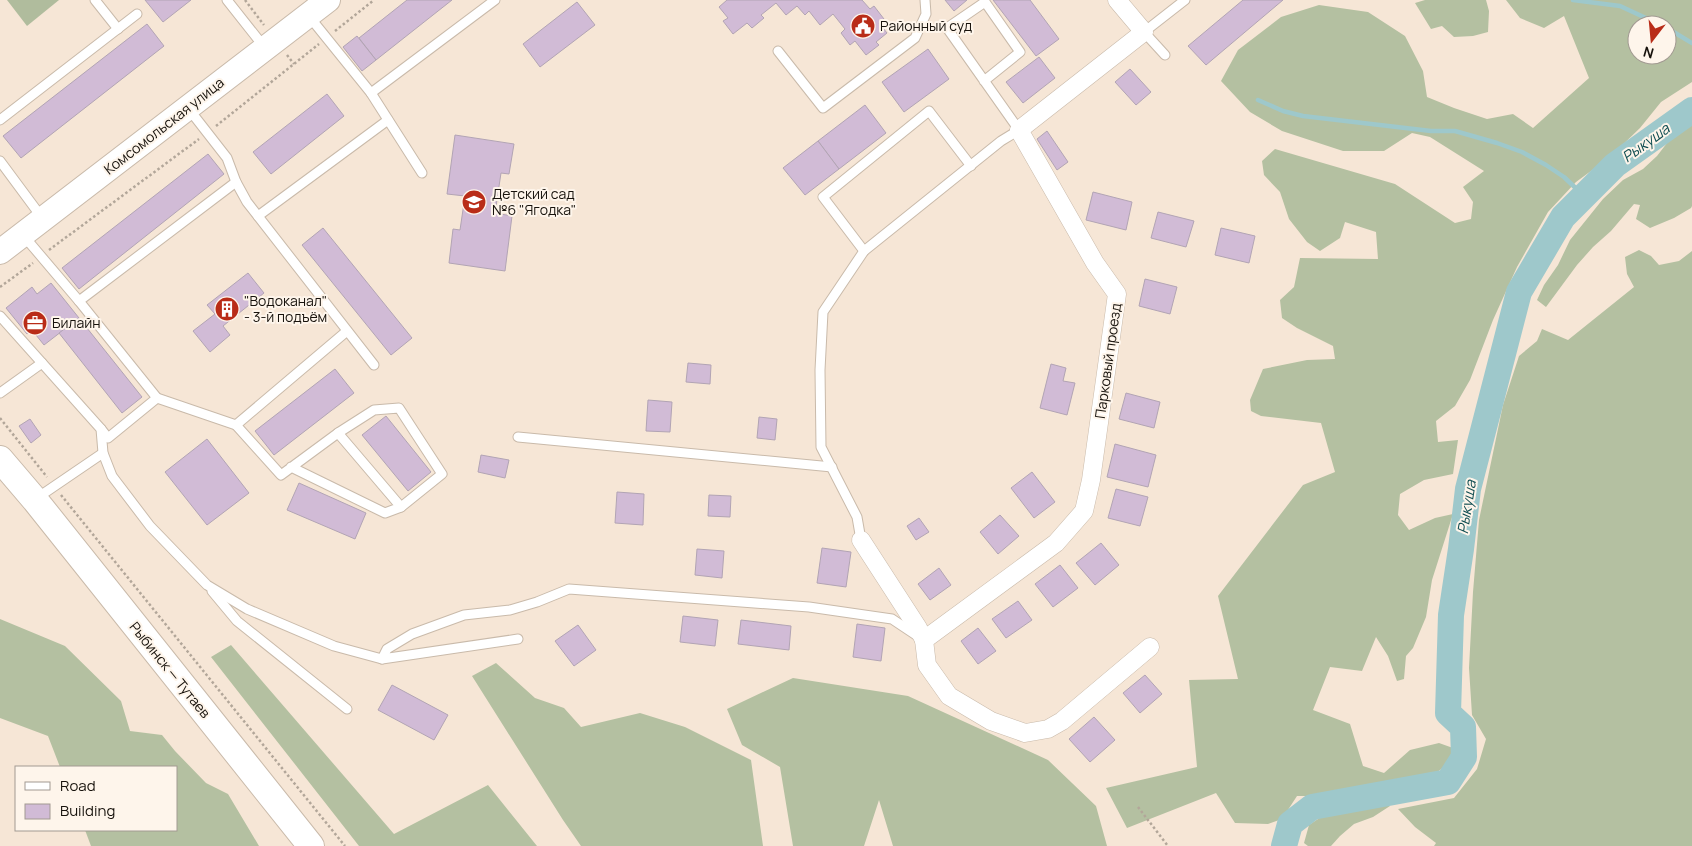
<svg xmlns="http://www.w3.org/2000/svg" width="1692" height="846" font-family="Manrope,sans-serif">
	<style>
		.green { fill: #b0bc9d }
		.forest { fill: #b4c0a1; fill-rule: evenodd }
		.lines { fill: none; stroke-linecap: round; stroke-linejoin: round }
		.stream { stroke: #9ec8cb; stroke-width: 4.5 }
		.river { stroke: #9ec8cb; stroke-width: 26 }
		.building { fill: #d1bbd6; stroke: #b2a4b4 }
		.lane-casing { stroke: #c9baaa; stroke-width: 11 }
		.street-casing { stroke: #c9baaa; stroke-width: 19 }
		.secondary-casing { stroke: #c9baaa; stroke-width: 26 }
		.primary-casing { stroke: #c9baaa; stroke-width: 28 }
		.path { stroke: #b2a699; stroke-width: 2.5; stroke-dasharray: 2.5 2.5; stroke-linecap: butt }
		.lane { stroke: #fff; stroke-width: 9 }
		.street { stroke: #fff; stroke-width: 18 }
		.secondary { stroke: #fff; stroke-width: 24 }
		.primary { stroke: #fff; stroke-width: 26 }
		.labels { text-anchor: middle; stroke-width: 4; stroke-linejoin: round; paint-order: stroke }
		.poi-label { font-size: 14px; fill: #17120c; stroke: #fef5eb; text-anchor: start }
		.street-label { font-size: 14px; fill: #17120c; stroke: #fef5eb }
		.water-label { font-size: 15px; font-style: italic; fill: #0f4d51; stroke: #fef5eb }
	</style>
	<rect width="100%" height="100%" fill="#f6e6d6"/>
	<path class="green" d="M7 0H59L27 26Z"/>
	<g class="forest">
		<path d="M1425 0H1486L1489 11 1488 32 1473 36 1454 37 1442 26 1431 29 1415 3Z"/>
		<path d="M1506 0H1692V82L1661 102 1640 128 1610 157 1576 182 1548 212 1517 267 1493 320 1470 380 1455 406 1436 421 1438 442 1458 440 1453 474 1424 480 1400 494 1398 515 1409 530 1435 518 1453 514 1432 580 1426 617 1413 648 1406 656 1404 679 1397 681 1388 656 1376 637 1362 671 1330 667 1313 710 1350 724 1363 766 1384 773 1410 750 1439 743 1453 748 1448 764 1436 773 1332 796H1297L1282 819 1268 824 1235 823 1216 793 1127 828 1106 788 1197 767 1189 680 1238 679 1218 596 1303 485 1335 472 1321 423 1261 416 1251 411 1250 400 1263 369 1307 360 1335 359 1333 346 1297 328 1282 318 1280 300 1294 287 1300 258 1378 259 1376 232 1345 222 1340 238 1320 251 1307 242 1289 219 1280 192 1264 175 1262 161 1275 149 1395 184 1455 223 1471 219 1473 202 1463 187 1484 171 1430 137 1412 133 1384 151H1343L1282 131 1250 112 1221 81 1238 50 1281 17 1319 5 1368 12 1405 36 1423 71 1427 97 1454 108 1487 119 1513 114 1533 128 1589 78 1564 16 1544 28 1520 18ZM1637 25H1667V55H1637Z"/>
		<path d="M1692 120V206L1691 208 1674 218 1650 228 1636 219 1640 205 1634 204 1611 231 1593 247 1577 265 1546 307 1537 300 1544 285 1558 265 1570 240 1603 199 1623 180 1643 169 1657 156 1674 134Z"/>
		<path d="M1639 250 1651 256 1659 265 1679 261 1692 251V846H1434L1436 843 1415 827 1398 809 1454 798 1477 769 1486 739 1472 715 1469 668 1473 592 1479 520 1503 405 1519 356 1537 341 1542 329 1568 340 1634 287 1627 274 1625 257Z"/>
		<path d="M0 619 65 646 121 701 130 731 162 735 175 751 206 783 228 794 259 846H91L85 830H176V767H60L48 736 0 718Z"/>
		<path d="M231 645 394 834 488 785 537 846H359L211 657Z"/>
		<path d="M496 663 535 698 564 708 581 727 640 713 685 727 751 760 763 846H581L563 820 472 676Z"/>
		<path d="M793 678 908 696 1048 760 1096 806 1107 846H893L879 800 864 846H793L780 767 742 745 727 709Z"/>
		<path d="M1383 800 1390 806 1373 817 1354 824 1340 836 1331 846H1308L1304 843 1309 825 1330 811 1365 806Z"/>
	</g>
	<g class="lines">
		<g class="stream">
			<path d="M1573 0 1620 6 1661 25"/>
			<path d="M1667 28 1692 43"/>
			<path d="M1258 100 1283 111 1303 116 1431 131H1455L1497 143 1522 152 1546 165 1564 177 1584 196"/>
		</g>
		<path class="river" d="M1284 846 1290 824 1312 807 1448 782 1464 757 1463 727 1448 713 1451 615 1461 549 1468 489 1519 292 1563 217 1615 165 1692 110"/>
	</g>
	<g class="building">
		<path d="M145 0H191L163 22Z"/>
		<path d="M407 0H452L376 60 359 38Z"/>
		<path d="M727 0H862L870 9 874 6 884 19 879 23 887 33 876 42 879 45 866 55 855 41 850 45 841 33 845 29 833 14 820 25 809 11 805 15 797 6 786 15 776 3 761 15 764 18 752 28 747 23 733 34 723 21 728 18 719 7Z"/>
		<path d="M945 0H967L954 11Z"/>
		<path d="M993 0H1030L1059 39 1036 56Z"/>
		<path d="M1243 0H1283L1206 65 1188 46Z"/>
		<path d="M577 2 595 25 540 67 523 44Z"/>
		<path d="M147 24 164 46 21 158 3 136Z"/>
		<path d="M357 36 376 60 362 71 343 47Z"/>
		<path d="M928 49 949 79 904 112 882 82Z"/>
		<path d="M1039 57 1055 78 1023 103 1006 82Z"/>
		<path d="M1130 69 1151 92 1136 105 1115 82Z"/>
		<path d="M327 94 344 116 271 174 253 152Z"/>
		<path d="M865 105 886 133 839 169 818 141Z"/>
		<path d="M1047 131 1068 162 1057 170 1037 139Z"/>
		<path d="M455 135 514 144 509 174 501 173 495 213 512 216 505 271 449 263 453 229 460 230 465 196 447 194Z"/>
		<path d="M818 141 839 169 805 195 783 168Z"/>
		<path d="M208 154 224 174 79 289 62 268Z"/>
		<path d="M1093 192 1132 202 1126 230 1086 220Z"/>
		<path d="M1158 212 1194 221 1186 247 1151 238Z"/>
		<path d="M323 228 412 338 391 355 302 245Z"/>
		<path d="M1221 228 1255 236 1249 263 1215 255Z"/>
		<path d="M248 273 264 293 223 326 230 335 210 352 193 331 215 314 207 305Z"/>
		<path d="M1145 279 1177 287 1170 314 1139 306Z"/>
		<path d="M51 283 79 318 44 345 32 330 27 334 6 308 32 287 37 294Z"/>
		<path d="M79 318 142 397 122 413 59 333Z"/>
		<path d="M688 363 711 365 710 384 686 382Z"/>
		<path d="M1051 364 1066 368 1063 381 1075 383 1067 415 1040 408Z"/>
		<path d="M335 369 354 393 274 455 255 431Z"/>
		<path d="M1126 393 1160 402 1154 428 1119 419Z"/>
		<path d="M648 400 672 402 670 432 646 431Z"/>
		<path d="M386 416 431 472 408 491 362 435Z"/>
		<path d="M759 417 777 419 775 440 757 438Z"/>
		<path d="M30 419 41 435 31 443 19 426Z"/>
		<path d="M207 439 249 493 207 525 165 472Z"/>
		<path d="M1115 444 1156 455 1148 487 1107 477Z"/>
		<path d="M481 455 509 460 505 478 478 472Z"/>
		<path d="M1032 472 1055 502 1034 518 1011 488Z"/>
		<path d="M299 483 366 513 355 539 287 510Z"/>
		<path d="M1116 489 1148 497 1140 526 1108 518Z"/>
		<path d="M617 492 644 494 643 525 615 523Z"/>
		<path d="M709 495 731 496 730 517 708 516Z"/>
		<path d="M1000 515 1019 536 998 554 980 532Z"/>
		<path d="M919 518 929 532 916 540 907 526Z"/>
		<path d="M1101 543 1119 565 1095 585 1076 563Z"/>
		<path d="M822 548 851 552 846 587 817 583Z"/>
		<path d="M697 549 724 551 722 578 695 575Z"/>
		<path d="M1060 565 1078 588 1053 607 1035 584Z"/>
		<path d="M939 568 951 585 930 600 918 584Z"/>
		<path d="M1018 601 1032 620 1006 638 992 619Z"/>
		<path d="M683 616 718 620 715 646 680 642Z"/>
		<path d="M741 620 791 626 789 650 738 644Z"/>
		<path d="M857 624 885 628 881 661 853 657Z"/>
		<path d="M578 625 596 650 574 666 555 641Z"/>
		<path d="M978 628 996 651 978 664 961 641Z"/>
		<path d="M1145 675 1162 694 1140 713 1123 693Z"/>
		<path d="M392 685 448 715 434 740 378 710Z"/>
		<path d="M1094 717 1115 740 1090 762 1069 739Z"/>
	</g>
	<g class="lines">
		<defs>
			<g id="lane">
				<path d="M95 0 118 29"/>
				<path d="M227 0 265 48"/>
				<path d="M308 15 371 93 495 0"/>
				<path d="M778 51 823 108 915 38 926 14 925 0"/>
				<path d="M1165 55 1144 32 1185 0"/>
				<path d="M371 93 422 173"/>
				<path d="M188 108 227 158 236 182 247 202 374 365"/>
				<path d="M0 120 137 14"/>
				<path d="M0 161 43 219"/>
				<path d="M258 216 388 120"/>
				<path d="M23 235 79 301 236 182"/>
				<path d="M864 251 823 197 929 111 971 166"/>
				<path d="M79 301 157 398 108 438 101 429"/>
				<path d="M0 316 101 429 103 453 112 476 150 526 207 585 247 609 334 646 382 659 518 639"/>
				<path d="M0 393 42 363"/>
				<path d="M157 398 236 425 347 331"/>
				<path d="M236 425 281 475 338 433 401 507 385 513 291 467"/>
				<path d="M338 433 374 410 399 408 442 474 401 507"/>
				<path d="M518 437 832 467"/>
				<path d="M37 498 103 453"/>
				<path d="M861 540 857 517 821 447 820 370 823 312 864 251 1001 141 1019 130 947 28 985 2 1020 52 984 81"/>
				<path d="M212 591 237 621 347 709"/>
				<path d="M382 659 387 649 412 634 464 615 510 610 537 602 569 589 809 607 892 619 919 637"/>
			</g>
			<g id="street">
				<path d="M1117 0 1144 32 1019 130 1095 263 1117 294 1091 480 1084 511 1056 543 924 640 927 665 949 696 991 721 1025 733 1048 729 1062 721 1150 647"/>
				<path d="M861 540 918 628 924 640"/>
			</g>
			<path id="secondary" d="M0 252 328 0"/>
			<path id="primary" d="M0 459 35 500 311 846"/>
		</defs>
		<use href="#lane" class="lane-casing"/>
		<use href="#street" class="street-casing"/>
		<use href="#secondary" class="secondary-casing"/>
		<use href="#primary" class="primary-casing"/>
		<g class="path">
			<path d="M245 0 264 25"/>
			<path d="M335 31 374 0"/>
			<path d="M287 55 294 64"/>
			<path d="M216 126 319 44"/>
			<path d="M49 250 199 139"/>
			<path d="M0 287 33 263"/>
			<path d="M0 418 47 477"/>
			<path d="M61 495 345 846"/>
			<path d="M1138 807 1168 846"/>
		</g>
		<use href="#lane" class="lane"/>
		<use href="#street" class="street"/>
		<use href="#secondary" class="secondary"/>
		<use href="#primary" class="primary"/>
	</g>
	<defs>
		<symbol id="civic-disc" viewBox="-11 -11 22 22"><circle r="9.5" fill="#b92c18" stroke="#fef5eb"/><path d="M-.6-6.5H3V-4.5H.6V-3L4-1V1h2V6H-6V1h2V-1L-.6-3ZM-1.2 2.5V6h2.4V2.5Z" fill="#fff"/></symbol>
		<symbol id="school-disc" viewBox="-11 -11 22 22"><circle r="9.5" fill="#b92c18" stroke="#fef5eb"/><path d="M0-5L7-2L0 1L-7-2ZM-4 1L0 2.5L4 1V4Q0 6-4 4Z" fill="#fff"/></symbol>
		<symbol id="building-disc" viewBox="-11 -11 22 22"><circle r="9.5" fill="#b92c18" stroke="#fef5eb"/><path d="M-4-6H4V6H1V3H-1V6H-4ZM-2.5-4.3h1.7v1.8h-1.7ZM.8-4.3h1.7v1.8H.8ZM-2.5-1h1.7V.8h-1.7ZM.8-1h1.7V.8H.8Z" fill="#fff"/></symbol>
		<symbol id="office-disc" viewBox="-11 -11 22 22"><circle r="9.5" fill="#b92c18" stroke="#fef5eb"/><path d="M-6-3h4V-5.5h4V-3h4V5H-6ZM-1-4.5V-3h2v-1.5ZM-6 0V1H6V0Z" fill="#fff"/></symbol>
	</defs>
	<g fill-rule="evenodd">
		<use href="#civic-disc" x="849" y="12" width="28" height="28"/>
		<use href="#school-disc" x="460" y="188" width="28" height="28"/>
		<use href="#building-disc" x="213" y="295" width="28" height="28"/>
		<use href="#office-disc" x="21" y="309" width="28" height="28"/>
	</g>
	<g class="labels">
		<g class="poi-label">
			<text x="880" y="31">Районный суд</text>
			<text x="492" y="199">Детский сад<tspan x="492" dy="16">№6 "Ягодка"</tspan></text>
			<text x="244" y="306">"Водоканал"<tspan x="244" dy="16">- 3-й подъём</tspan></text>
			<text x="52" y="328">Билайн</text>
		</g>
		<g class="street-label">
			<text transform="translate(164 126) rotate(-38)" y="5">Комсомольская улица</text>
			<text transform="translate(1108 361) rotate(-82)" y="5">Парковый проезд</text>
			<text transform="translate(170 670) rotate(51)" y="5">Рыбинск — Тутаев</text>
		</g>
		<g class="water-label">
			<text transform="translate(1646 143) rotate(-36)" y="5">Рыкуша</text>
			<text transform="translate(1467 507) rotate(-81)" y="5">Рыкуша</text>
		</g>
	</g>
	<rect x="15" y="766" width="162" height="65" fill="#fef5eb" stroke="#a29a92"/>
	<rect x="25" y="782" width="25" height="8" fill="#ffffff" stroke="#a29a92"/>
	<text x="60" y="791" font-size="15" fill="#17120c">Road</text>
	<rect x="25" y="804" width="25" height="15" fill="#d1bbd6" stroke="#a29a92"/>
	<text x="60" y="816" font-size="15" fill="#17120c">Building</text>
	<g transform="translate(1652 40) rotate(196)"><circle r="24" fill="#fef5eb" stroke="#a29a92"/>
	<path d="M0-4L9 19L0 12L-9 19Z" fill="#b92c18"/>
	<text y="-8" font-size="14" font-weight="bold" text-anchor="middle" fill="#17120c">N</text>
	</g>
</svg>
